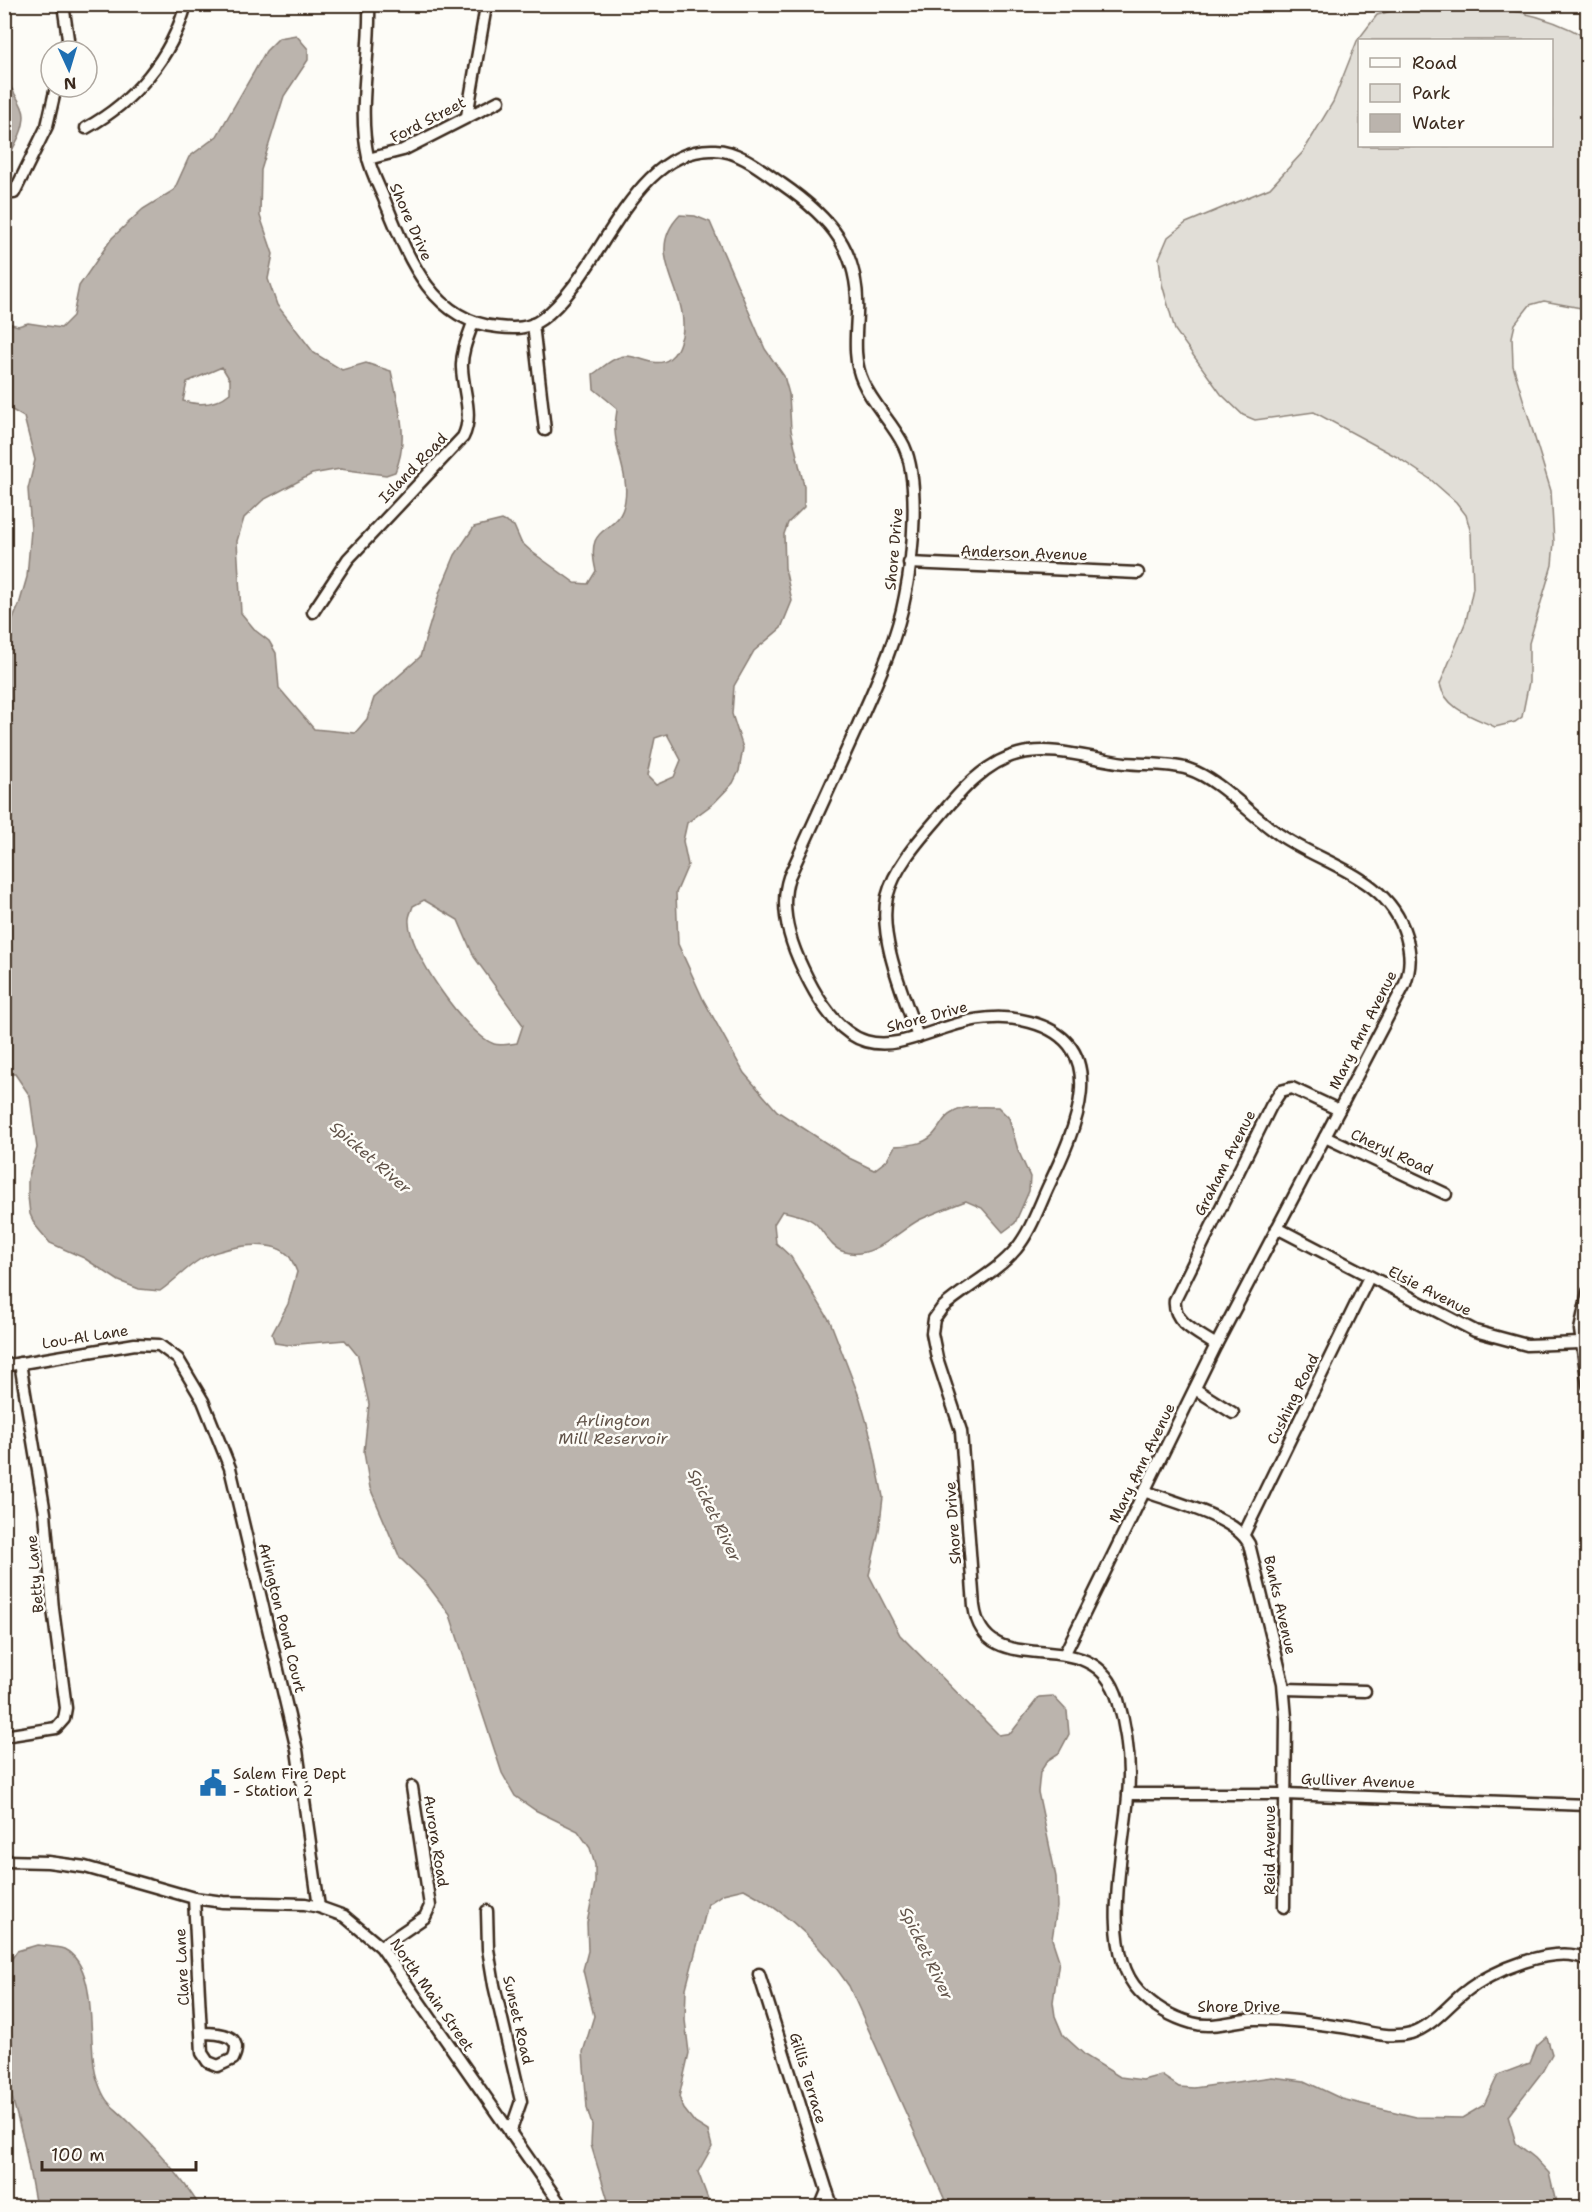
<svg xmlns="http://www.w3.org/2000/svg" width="1592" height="2212" font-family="'Shantell Sans',sans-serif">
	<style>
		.green { fill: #e1ded7; stroke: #8e847a; stroke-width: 1.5; fill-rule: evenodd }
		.water { fill: #bbb4ad; stroke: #887d74; stroke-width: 1.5; fill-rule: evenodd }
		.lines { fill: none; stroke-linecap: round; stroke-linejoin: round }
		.minor-casing { stroke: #3b2a1e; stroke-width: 15 }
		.minor { stroke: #fdfcf7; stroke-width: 10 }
		.labels { text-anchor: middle; stroke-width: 5; stroke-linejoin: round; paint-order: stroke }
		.street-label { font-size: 15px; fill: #3b2a1e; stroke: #fdfcf7 }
		.poi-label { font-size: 15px; fill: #3b2a1e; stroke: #fdfcf7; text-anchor: start }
		.water-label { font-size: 16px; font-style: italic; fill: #615349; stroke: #fdfcf7 }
	</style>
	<rect width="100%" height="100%" fill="#fdfcf7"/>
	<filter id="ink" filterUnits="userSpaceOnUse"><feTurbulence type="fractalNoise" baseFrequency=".0167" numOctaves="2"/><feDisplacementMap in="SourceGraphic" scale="12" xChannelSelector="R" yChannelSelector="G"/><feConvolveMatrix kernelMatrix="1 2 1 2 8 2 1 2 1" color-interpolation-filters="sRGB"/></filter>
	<g filter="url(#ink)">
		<path class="green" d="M1411 5C1473 4 1533 6 1587 38V313L1581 308 1544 301 1530 305 1515 324 1512 337 1513 366 1551 491 1554 542 1552 565 1529 643V682L1522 717 1515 722 1495 727C1474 717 1445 709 1440 684L1466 621 1473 588 1471 533 1466 515 1456 502 1430 479 1397 457 1314 412 1255 420 1243 415 1221 394 1175 330 1162 284 1159 258 1168 237 1186 223 1270 188 1303 152 1333 102 1357 41 1377 15ZM1360 40H1552V146H1360Z"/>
		<g class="water">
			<path d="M10 5C14 30 5 52 8 78 9 91 24 102 24 116 24 133 12 149 5 163L4 5Z"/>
			<path d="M296 35 308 49V60L284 96 261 170 260 216 273 254 268 279 277 305 314 353 342 370 366 363 391 371C398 405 410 438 395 472L386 475 340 469 312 474 263 500 244 518 237 541 241 613 256 631 269 641 276 653 279 688 314 729 355 733 367 719 374 698 420 657 440 591 455 555 474 527 502 520 514 526 521 542 532 552 575 583 588 584 596 571C583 519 620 538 625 500 629 477 616 454 615 431 614 424 617 415 617 408L594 389 593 374C601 369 611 359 620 357 636 352 655 370 669 359 677 353 679 346 682 336 691 291 641 255 680 215L695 216 710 222 765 349 784 376 789 394 791 430 804 486V507L788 523 784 534 785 568 792 601 781 628 754 651 734 686 732 714 743 748 739 771 733 783 714 803 687 823 683 841 688 865 676 893 678 944 703 999 744 1073 777 1111 849 1158 874 1170 887 1160 895 1146C911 1145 927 1145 937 1130 942 1123 944 1117 952 1113 965 1105 984 1107 998 1107L1009 1118 1018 1150 1030 1177 1029 1191 1015 1223 1003 1232 982 1208 966 1201C950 1207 934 1213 919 1220 897 1232 873 1260 845 1252 830 1248 826 1234 816 1224 808 1216 793 1214 782 1211L774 1224 776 1243 791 1257 830 1321 860 1399 872 1441 883 1497 879 1531 869 1575 900 1635 999 1735 1011 1733 1039 1697 1053 1696 1067 1711 1069 1734 1059 1753 1048 1760 1040 1772 1038 1792 1056 1877 1057 1907 1052 1939 1059 1960 1053 2002 1055 2016 1063 2035 1086 2056 1120 2077 1143 2080 1161 2075 1179 2087 1194 2088 1272 2077 1304 2081 1342 2099 1374 2107 1416 2117 1462 2118 1484 2105 1498 2075 1530 2063 1537 2046 1547 2037 1552 2054 1542 2072 1508 2116 1516 2143 1535 2158 1549 2173 1557 2207H948L849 1986C821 1945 788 1912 744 1889L723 1894 708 1904 686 1988 685 2020 689 2053 679 2097 684 2109 695 2123 708 2131 712 2147 698 2172 711 2207H610L591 2145 592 2125 587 2108 583 2052 594 2016 583 1970 588 1951 587 1923 595 1883V1865L590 1848 578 1831 535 1810 515 1796 502 1773 450 1615 426 1583 400 1558 370 1488 364 1452 369 1404 358 1356 345 1340 288 1345 275 1343 272 1334 288 1304 297 1272C295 1267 292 1260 289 1256 271 1236 214 1248 196 1262 183 1271 173 1282 160 1291L139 1289 119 1281 84 1258 50 1243 35 1225 30 1214 28 1196V1179L37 1148 30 1096 15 1074H4L5 638 19 605 27 577 31 530 28 489 35 460 24 417 5 406V322L18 326 28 323 61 328 73 316 79 286 112 238 143 209 174 190 189 157 217 136 266 51 279 38ZM222 367 230 380V393C217 404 200 406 183 401L187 382ZM667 734 681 760 674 777 656 785 647 776 655 738ZM424 900 458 920 474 957 523 1025 517 1043C510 1044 500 1046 494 1044 466 1034 406 949 409 919 409 915 412 910 413 906Z"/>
			<path d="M37 1945C45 1946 56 1946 64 1949 102 1968 85 2049 98 2082 106 2105 111 2104 127 2120 154 2146 181 2176 200 2207H36L24 2142 5 2071V1991L10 1961 17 1951Z"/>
		</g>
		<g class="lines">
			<defs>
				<g id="minor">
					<path d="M63 4 68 39 65 51"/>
					<path d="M369 4C371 54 357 107 368 157 371 173 381 190 387 206 409 260 433 321 498 327 515 329 528 329 542 319 601 276 632 146 715 150 740 151 762 170 782 184 831 218 860 251 857 314 856 336 853 361 863 382 873 405 893 423 904 446 920 481 913 558 905 596 897 640 876 684 858 725 835 776 812 827 789 877 779 907 790 942 803 969 872 1117 930 994 1030 1022 1115 1045 1074 1132 1049 1185 1039 1206 1031 1231 1016 1249 996 1273 965 1287 942 1308L934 1319 932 1333 937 1358 961 1431 974 1606C985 1688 1093 1616 1118 1700 1127 1731 1131 1763 1128 1796 1124 1847 1099 1950 1139 1991 1154 2007 1171 2017 1192 2023 1213 2029 1235 2020 1255 2019 1285 2018 1319 2024 1348 2028 1367 2032 1391 2039 1411 2033 1432 2027 1448 2005 1465 1992 1491 1971 1556 1943 1588 1960"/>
					<path d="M467 116 485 12"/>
					<path d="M86 128C134 102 172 57 186 4"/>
					<path d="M368 159 403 150 499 101"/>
					<path d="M14 193 47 126 56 87"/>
					<path d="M533 324 545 430"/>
					<path d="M909 563 1138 573"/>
					<path d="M313 612 348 559 463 437C474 415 463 392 462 368 461 353 468 337 473 323"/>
					<path d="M918 1037C905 998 878 939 887 897 894 868 919 840 938 818 959 793 985 762 1018 754 1053 745 1091 759 1125 763 1146 765 1168 763 1188 769 1220 779 1251 816 1280 835 1326 866 1389 877 1406 936 1411 954 1411 967 1405 984L1216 1345 1065 1653"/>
					<path d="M1325 1137 1446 1194"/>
					<path d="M1277 1228 1475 1331 1527 1345 1580 1343"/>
					<path d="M1588 1292 1580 1330 1588 1385"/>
					<path d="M1216 1345C1200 1334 1172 1323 1175 1300L1271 1106 1281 1091 1292 1088 1339 1110"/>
					<path d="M4 1366 135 1344 159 1345 178 1359 203 1401 230 1468 297 1750 319 1907"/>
					<path d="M1195 1389 1233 1413"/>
					<path d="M1144 1491C1173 1502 1236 1517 1249 1544L1283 1683 1286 1718 1284 1907"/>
					<path d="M1244 1534 1369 1277"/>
					<path d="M1284 1689 1365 1691"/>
					<path d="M4 1736 56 1728 64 1719 66 1708 53 1609 45 1513 20 1363"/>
					<path d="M1128 1794H1285L1588 1805"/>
					<path d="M4 1861 48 1862 85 1867 194 1898 223 1902 305 1904 319 1907 344 1916 381 1947 563 2208"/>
					<path d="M194 1898 202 2053 208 2062 218 2066 233 2059C245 2034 218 2033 201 2033"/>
					<path d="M487 1911 488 1949 494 1985 521 2101 510 2133"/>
					<path d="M381 1947 425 1917 430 1906 412 1787"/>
					<path d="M759 1974 827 2191 820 2208"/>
					<path d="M827 2191 833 2208"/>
				</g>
			</defs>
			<use href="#minor" class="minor-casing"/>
			<use href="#minor" class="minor"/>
		</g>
	</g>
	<defs>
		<symbol id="civic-bare" viewBox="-9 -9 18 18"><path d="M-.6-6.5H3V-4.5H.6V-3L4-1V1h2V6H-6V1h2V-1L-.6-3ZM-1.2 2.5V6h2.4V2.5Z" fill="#1f6fb2" stroke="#fdfcf7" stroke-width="2.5" paint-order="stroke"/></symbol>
	</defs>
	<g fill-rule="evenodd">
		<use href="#civic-bare" x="194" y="1764" width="38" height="38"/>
	</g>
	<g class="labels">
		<g class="street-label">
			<text transform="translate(428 120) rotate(-27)" y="5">Ford Street</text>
			<text transform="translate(411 222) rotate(66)" y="5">Shore Drive</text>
			<text transform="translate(413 468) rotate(-46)" y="5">Island Road</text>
			<text transform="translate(894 549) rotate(-85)" y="5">Shore Drive</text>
			<text transform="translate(1024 553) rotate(2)" y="5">Anderson Avenue</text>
			<text transform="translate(927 1017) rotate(-15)" y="5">Shore Drive</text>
			<text transform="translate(1363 1030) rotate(-63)" y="5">Mary Ann Avenue</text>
			<text transform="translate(1392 1152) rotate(25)" y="5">Cheryl Road</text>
			<text transform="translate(1225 1163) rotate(-63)" y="5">Graham Avenue</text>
			<text transform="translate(1430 1291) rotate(27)" y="5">Elsie Avenue</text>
			<text transform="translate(85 1337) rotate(-9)" y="5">Lou-Al Lane</text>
			<text transform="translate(1293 1399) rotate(-64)" y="5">Cushing Road</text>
			<text transform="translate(1142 1463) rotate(-64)" y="5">Mary Ann Avenue</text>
			<text transform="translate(953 1523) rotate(-94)" y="5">Shore Drive</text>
			<text transform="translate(35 1574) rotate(-95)" y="5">Betty Lane</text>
			<text transform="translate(1280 1605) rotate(77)" y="5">Banks Avenue</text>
			<text transform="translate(282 1618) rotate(76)" y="5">Arlington Pond Court</text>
			<text transform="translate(1358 1781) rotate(2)" y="5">Gulliver Avenue</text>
			<text transform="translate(436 1841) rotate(81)" y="5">Aurora Road</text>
			<text transform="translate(1270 1850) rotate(-90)" y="5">Reid Avenue</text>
			<text transform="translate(182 1967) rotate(-93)" y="5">Clare Lane</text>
			<text transform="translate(432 1995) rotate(55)" y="5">North Main Street</text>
			<text x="1239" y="2012">Shore Drive</text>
			<text transform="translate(518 2020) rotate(77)" y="5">Sunset Road</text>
			<text transform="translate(808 2078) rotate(73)" y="5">Gillis Terrace</text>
		</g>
		<g class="poi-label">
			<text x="233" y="1779">Salem Fire Dept<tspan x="233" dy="17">- Station 2</tspan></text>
		</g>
		<g class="water-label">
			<text transform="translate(371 1157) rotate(41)" y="6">Spicket River</text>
			<text x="613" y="1426">Arlington<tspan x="613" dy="18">Mill Reservoir</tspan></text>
			<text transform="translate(715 1515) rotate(64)" y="6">Spicket River</text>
			<text transform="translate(927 1953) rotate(64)" y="6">Spicket River</text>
		</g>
	</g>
	<rect width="1592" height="2212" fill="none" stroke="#fdfcf7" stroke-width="24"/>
	<rect x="12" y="12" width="1568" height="2188" fill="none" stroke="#3b2a1e" stroke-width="2" filter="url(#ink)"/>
	<rect x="1358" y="39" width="195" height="108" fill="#fdfcf7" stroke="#afa8a0" stroke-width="1.5"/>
	<rect x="1370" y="58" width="30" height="9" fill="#fdfcf7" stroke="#afa8a0" stroke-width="1.5"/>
	<text x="1412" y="69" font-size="18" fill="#3b2a1e">Road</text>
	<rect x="1370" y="84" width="30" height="18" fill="#e1ded7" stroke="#afa8a0" stroke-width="1.5"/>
	<text x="1412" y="99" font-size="18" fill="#3b2a1e">Park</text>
	<rect x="1370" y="114" width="30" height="18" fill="#bbb4ad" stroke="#afa8a0" stroke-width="1.5"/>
	<text x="1412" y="129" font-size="18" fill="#3b2a1e">Water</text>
	<g transform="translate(69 69) rotate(176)"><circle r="28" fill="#fdfcf7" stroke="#afa8a0" stroke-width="1.5"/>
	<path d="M0-4.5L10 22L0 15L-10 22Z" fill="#1f6fb2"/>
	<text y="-9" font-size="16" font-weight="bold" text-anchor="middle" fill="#3b2a1e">N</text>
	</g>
	<path d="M42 2161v9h154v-9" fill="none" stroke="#3b2a1e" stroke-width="3"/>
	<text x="51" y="2161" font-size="18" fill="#3b2a1e" stroke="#fdfcf7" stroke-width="4.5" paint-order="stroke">100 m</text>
</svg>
